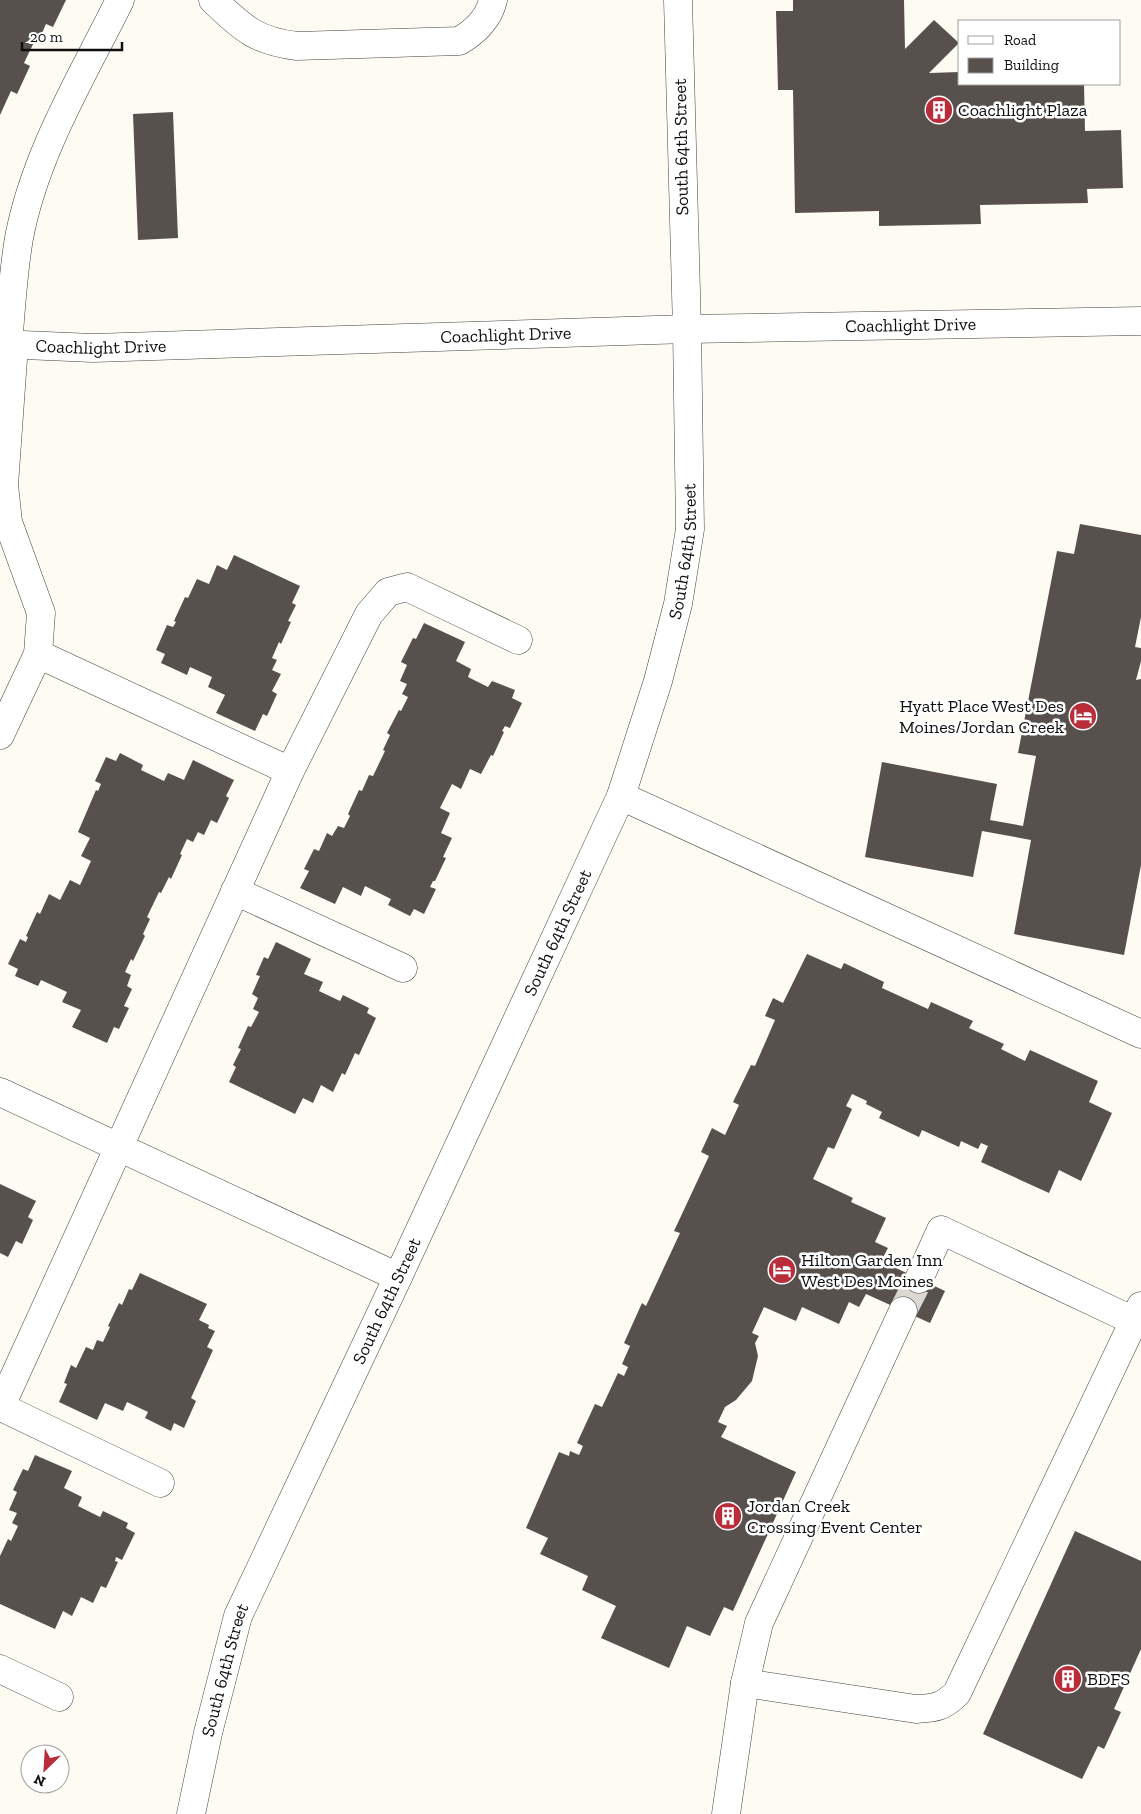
<svg xmlns="http://www.w3.org/2000/svg" width="1141" height="1814" font-family="'Zilla Slab',serif">
	<style>
		.building { fill: #58504c }
		.lines { fill: none; stroke-linecap: round; stroke-linejoin: round }
		.minor-tunnel { stroke: #dad8d0; stroke-width: 28; stroke-dasharray: 28 14; stroke-linecap: butt }
		.minor-casing { stroke: #424242; stroke-width: 29 }
		.minor { stroke: #fff; stroke-width: 28 }
		.labels { text-anchor: middle; stroke-width: 5; stroke-linejoin: round; paint-order: stroke }
		.poi-label { font-size: 18px; fill: #0f0f0f; stroke: #fff; text-anchor: start }
		.street-label { font-size: 18px; fill: #0f0f0f; stroke: #fff }
	</style>
	<rect width="100%" height="100%" fill="#fefbf2"/>
	<g class="building">
		<path d="M0 0H66L53 27 46 24 39 40 36 38 24 63 30 66 17 94 11 91 0 115Z"/>
		<path d="M793 0H904L905 49 934 20 959 43 929 73 960 72V84H1084L1085 131 1121 130 1123 188 1087 189 1088 203 980 205 981 224 879 226V211L795 213 793 90H778L776 11H793Z"/>
		<path d="M173 112 178 238 138 240 133 114Z"/>
		<path d="M1080 524 1141 535V617L1135 647 1141 648V661L1136 680 1141 679V865L1124 955 1014 934 1031 840 982 831 973 877 865 857 882 762 997 784 990 820 1023 826 1036 756 1018 753 1057 551 1074 554Z"/>
		<path d="M234 555 300 586 292 603 296 605 288 621 291 622 281 644 279 642 272 658 277 660 272 670 281 674 272 691 277 694 267 716 263 714 255 731 216 713 225 695 208 687 212 677 190 667 187 675 161 663 165 654 156 650 167 625 173 627 176 622 174 621 185 597 188 598 197 579 209 584 217 565 227 570Z"/>
		<path d="M424 623 465 642 456 661 471 669 468 677 488 687 492 681 515 690 512 698 522 703 510 728 505 726 502 731 504 732 493 756 491 755 481 774 470 769 461 789 452 784 440 808 450 813 441 833 452 838 443 857 446 858 435 881H433L430 887 436 889 424 914 414 909 410 916 388 905 391 899 365 886 361 896 343 887 335 904 300 888 309 871 304 869 314 849 319 851 327 833 332 836 338 826 344 828 350 816 348 814 359 790 362 791 369 775 373 776 385 751 383 750 390 735 387 733 399 710 401 711 408 697 402 694 407 684 400 681 407 665 401 662 413 638 416 639Z"/>
		<path d="M120 753 143 765 141 770 164 781 168 773 184 780 193 760 234 780 226 796 229 798 217 823 211 820 204 835 198 832 193 842 187 839 180 854 182 855 171 879 169 877 161 893 159 892 147 917 150 919 143 934 145 936 133 961 131 959 125 972 131 975 127 986 132 989 124 1006 129 1008 119 1029 114 1027 107 1043 72 1027 81 1010 62 1002 67 992 41 980 38 986 15 976 18 969 8 964 20 939 26 942 28 937 26 936 37 912 40 914 49 894 60 900 70 880 80 885 91 861 81 856 90 838 78 832 96 790 98 791 101 784 95 781 106 757 116 761Z"/>
		<path d="M276 942 311 959 304 974 323 982 319 991 340 1001 343 995 369 1008 367 1013 376 1018 359 1055 355 1053 345 1075 342 1073 333 1092 321 1085 313 1103 303 1098 295 1114 229 1082 236 1067 233 1065 241 1049 238 1048 248 1026 251 1027 259 1012 253 1009 258 998 252 994 260 976 256 975 264 957 268 959Z"/>
		<path d="M807 954 841 969 844 963 884 982 882 988 928 1009 931 1002 973 1021 969 1028 1004 1044 1001 1049 1025 1061 1030 1050 1098 1081 1089 1102 1112 1113 1081 1181 1059 1170 1049 1193 981 1162 988 1146 981 1143 978 1149 961 1141 959 1147 922 1130 919 1137 879 1118 882 1112 866 1104 867 1101 852 1094 846 1106 852 1109 834 1149 828 1147 813 1179 853 1198 851 1202 886 1218 875 1242 888 1248 881 1261 945 1291 930 1323 866 1294 859 1307 849 1302 839 1324 802 1307 796 1321 764 1307 752 1333 759 1336 755 1343 758 1356 752 1381 736 1400 725 1407 718 1422 727 1426 721 1437 796 1472 733 1611 724 1607 710 1636 687 1626 669 1668 601 1638 616 1606 582 1590 588 1576 540 1554 548 1538 526 1528 559 1452 569 1456 570 1451 579 1455 583 1446 577 1443 595 1404 602 1407 618 1373 624 1376 628 1367 622 1364 630 1346 624 1343 642 1303 646 1306 680 1233 674 1231 709 1156 701 1152 712 1128 725 1135 739 1105 733 1102 751 1065 755 1066 775 1020 765 1016 773 998 783 1003Z"/>
		<path d="M0 1184 36 1201 28 1217 33 1220 22 1244 16 1241 8 1257 0 1253Z"/>
		<path d="M140 1273 207 1304 199 1320 209 1325 208 1328 215 1331 207 1347 213 1350 191 1398 196 1401 184 1428 174 1423 171 1431 145 1418 148 1412 127 1402 123 1411 105 1403 97 1420 59 1402 67 1384 64 1383 71 1365 76 1368 86 1347 93 1350 97 1340 103 1342 110 1327 108 1326 119 1303 122 1305 129 1289 132 1290Z"/>
		<path d="M35 1455 72 1471 64 1488 82 1497 78 1506 100 1517 103 1511 128 1523 126 1528 135 1533 122 1560 116 1557 115 1561 118 1562 106 1588 101 1586 93 1603 81 1597 72 1616 63 1611 55 1629 0 1604V1556L8 1539 11 1541 18 1526 12 1523 17 1513 9 1510 17 1492 13 1490 23 1469 28 1471Z"/>
		<path d="M1075 1531 1141 1561V1649L1114 1709 1121 1712 1104 1749 1098 1746 1082 1779 983 1734Z"/>
	</g>
	<g class="lines">
		<path class="minor-tunnel" d="M903 1311 919 1279"/>
		<defs>
			<g id="minor">
				<path d="M213 0C243 28 255 41 297 46L459 41C475 32 489 18 493 0"/>
				<path id="s1" d="M0 344 93 348 687 329 1141 321"/>
				<path d="M8 345C11 309 13 273 19 238 35 153 82 77 120 0"/>
				<path d="M0 735 38 654 41 613 8 522 4 485 14 345"/>
				<path d="M290 771 369 614 388 592 407 587 518 640"/>
				<path d="M621 796 1141 1034"/>
				<path d="M235 891 403 968"/>
				<path d="M0 1092 398 1277"/>
				<path d="M919 1279 941 1230 1134 1321"/>
				<path d="M1 1407 160 1483"/>
				<path d="M0 1408 290 771 38 654"/>
				<path d="M0 1669 59 1697"/>
				<path d="M745 1683 916 1709C936 1708 943 1707 957 1693L1141 1306"/>
				<path id="s2" d="M191 1814 208 1733 238 1616 398 1277 621 796 658 681 678 604 690 529 687 329 678 0"/>
				<path d="M726 1814 745 1683 759 1623 903 1311"/>
			</g>
		</defs>
		<use href="#minor" class="minor-casing"/>
		<use href="#minor" class="minor"/>
	</g>
	<defs>
		<symbol id="building-disc" viewBox="-11 -11 22 22"><circle r="9.5" fill="#b92d3b" stroke="#fff"/><path d="M-4-6H4V6H1V3H-1V6H-4ZM-2.5-4.3h1.7v1.8h-1.7ZM.8-4.3h1.7v1.8H.8ZM-2.5-1h1.7V.8h-1.7ZM.8-1h1.7V.8H.8Z" fill="#fff"/></symbol>
		<symbol id="hotel-disc" viewBox="-11 -11 22 22"><circle r="9.5" fill="#b92d3b" stroke="#fff"/><path d="M-6-4.5h1.5V1H6V5H4.5V3h-9V5H-6ZM-4 0a1.8 1.8 0 1 1 3.6 0ZM.5 0V-2.5h3Q6-2.5 6 0Z" fill="#fff"/></symbol>
	</defs>
	<g fill-rule="evenodd">
		<use href="#building-disc" x="923" y="94" width="32" height="32"/>
		<use href="#hotel-disc" x="1067" y="700" width="32" height="32"/>
		<use href="#hotel-disc" x="766" y="1254" width="32" height="32"/>
		<use href="#building-disc" x="712" y="1500" width="32" height="32"/>
		<use href="#building-disc" x="1052" y="1663" width="32" height="32"/>
	</g>
	<g class="labels">
		<g class="poi-label">
			<text x="958" y="116">Coachlight Plaza</text>
			<text x="1064" y="712" text-anchor="end">Hyatt Place West Des<tspan x="1064" dy="21">Moines/Jordan Creek</tspan></text>
			<text x="801" y="1266">Hilton Garden Inn<tspan x="801" dy="21">West Des Moines</tspan></text>
			<text x="747" y="1512">Jordan Creek<tspan x="747" dy="21">Crossing Event Center</tspan></text>
			<text x="1087" y="1685">BDFS</text>
		</g>
		<g class="street-label">
			<text transform="translate(681 147) rotate(-91)" y="6">South 64th Street</text>
			<text dy="6" stroke="none"><textPath href="#s1" startOffset="911">Coachlight Drive</textPath></text>
			<text dy="6" stroke="none"><textPath href="#s1" startOffset="506">Coachlight Drive</textPath></text>
			<text dy="6" stroke="none"><textPath href="#s1" startOffset="101">Coachlight Drive</textPath></text>
			<text dy="6" stroke="none"><textPath href="#s2" startOffset="1362">South 64th Street</textPath></text>
			<text dy="6" stroke="none"><textPath href="#s2" startOffset="958">South 64th Street</textPath></text>
			<text dy="6" stroke="none"><textPath href="#s2" startOffset="552">South 64th Street</textPath></text>
			<text dy="6" stroke="none"><textPath href="#s2" startOffset="148">South 64th Street</textPath></text>
		</g>
	</g>
	<rect x="958" y="20" width="162" height="65" fill="#ffffff" stroke="#9f9f9f"/>
	<rect x="968" y="36" width="25" height="8" fill="#ffffff" stroke="#9f9f9f"/>
	<text x="1004" y="45" font-size="15" fill="#0f0f0f">Road</text>
	<rect x="968" y="58" width="25" height="15" fill="#58504c" stroke="#9f9f9f"/>
	<text x="1004" y="70" font-size="15" fill="#0f0f0f">Building</text>
	<g transform="translate(45 1769) rotate(205)"><circle r="24" fill="#ffffff" stroke="#9f9f9f"/>
	<path d="M0-4L9 19L0 12L-9 19Z" fill="#b92d3b"/>
	<text y="-8" font-size="14" font-weight="bold" text-anchor="middle" fill="#0f0f0f">N</text>
	</g>
	<path d="M22 42v8h100v-8" fill="none" stroke="#0f0f0f" stroke-width="2.5"/>
	<text x="30" y="42" font-size="15" fill="#0f0f0f" stroke="#ffffff" stroke-width="4" paint-order="stroke">20 m</text>
</svg>
